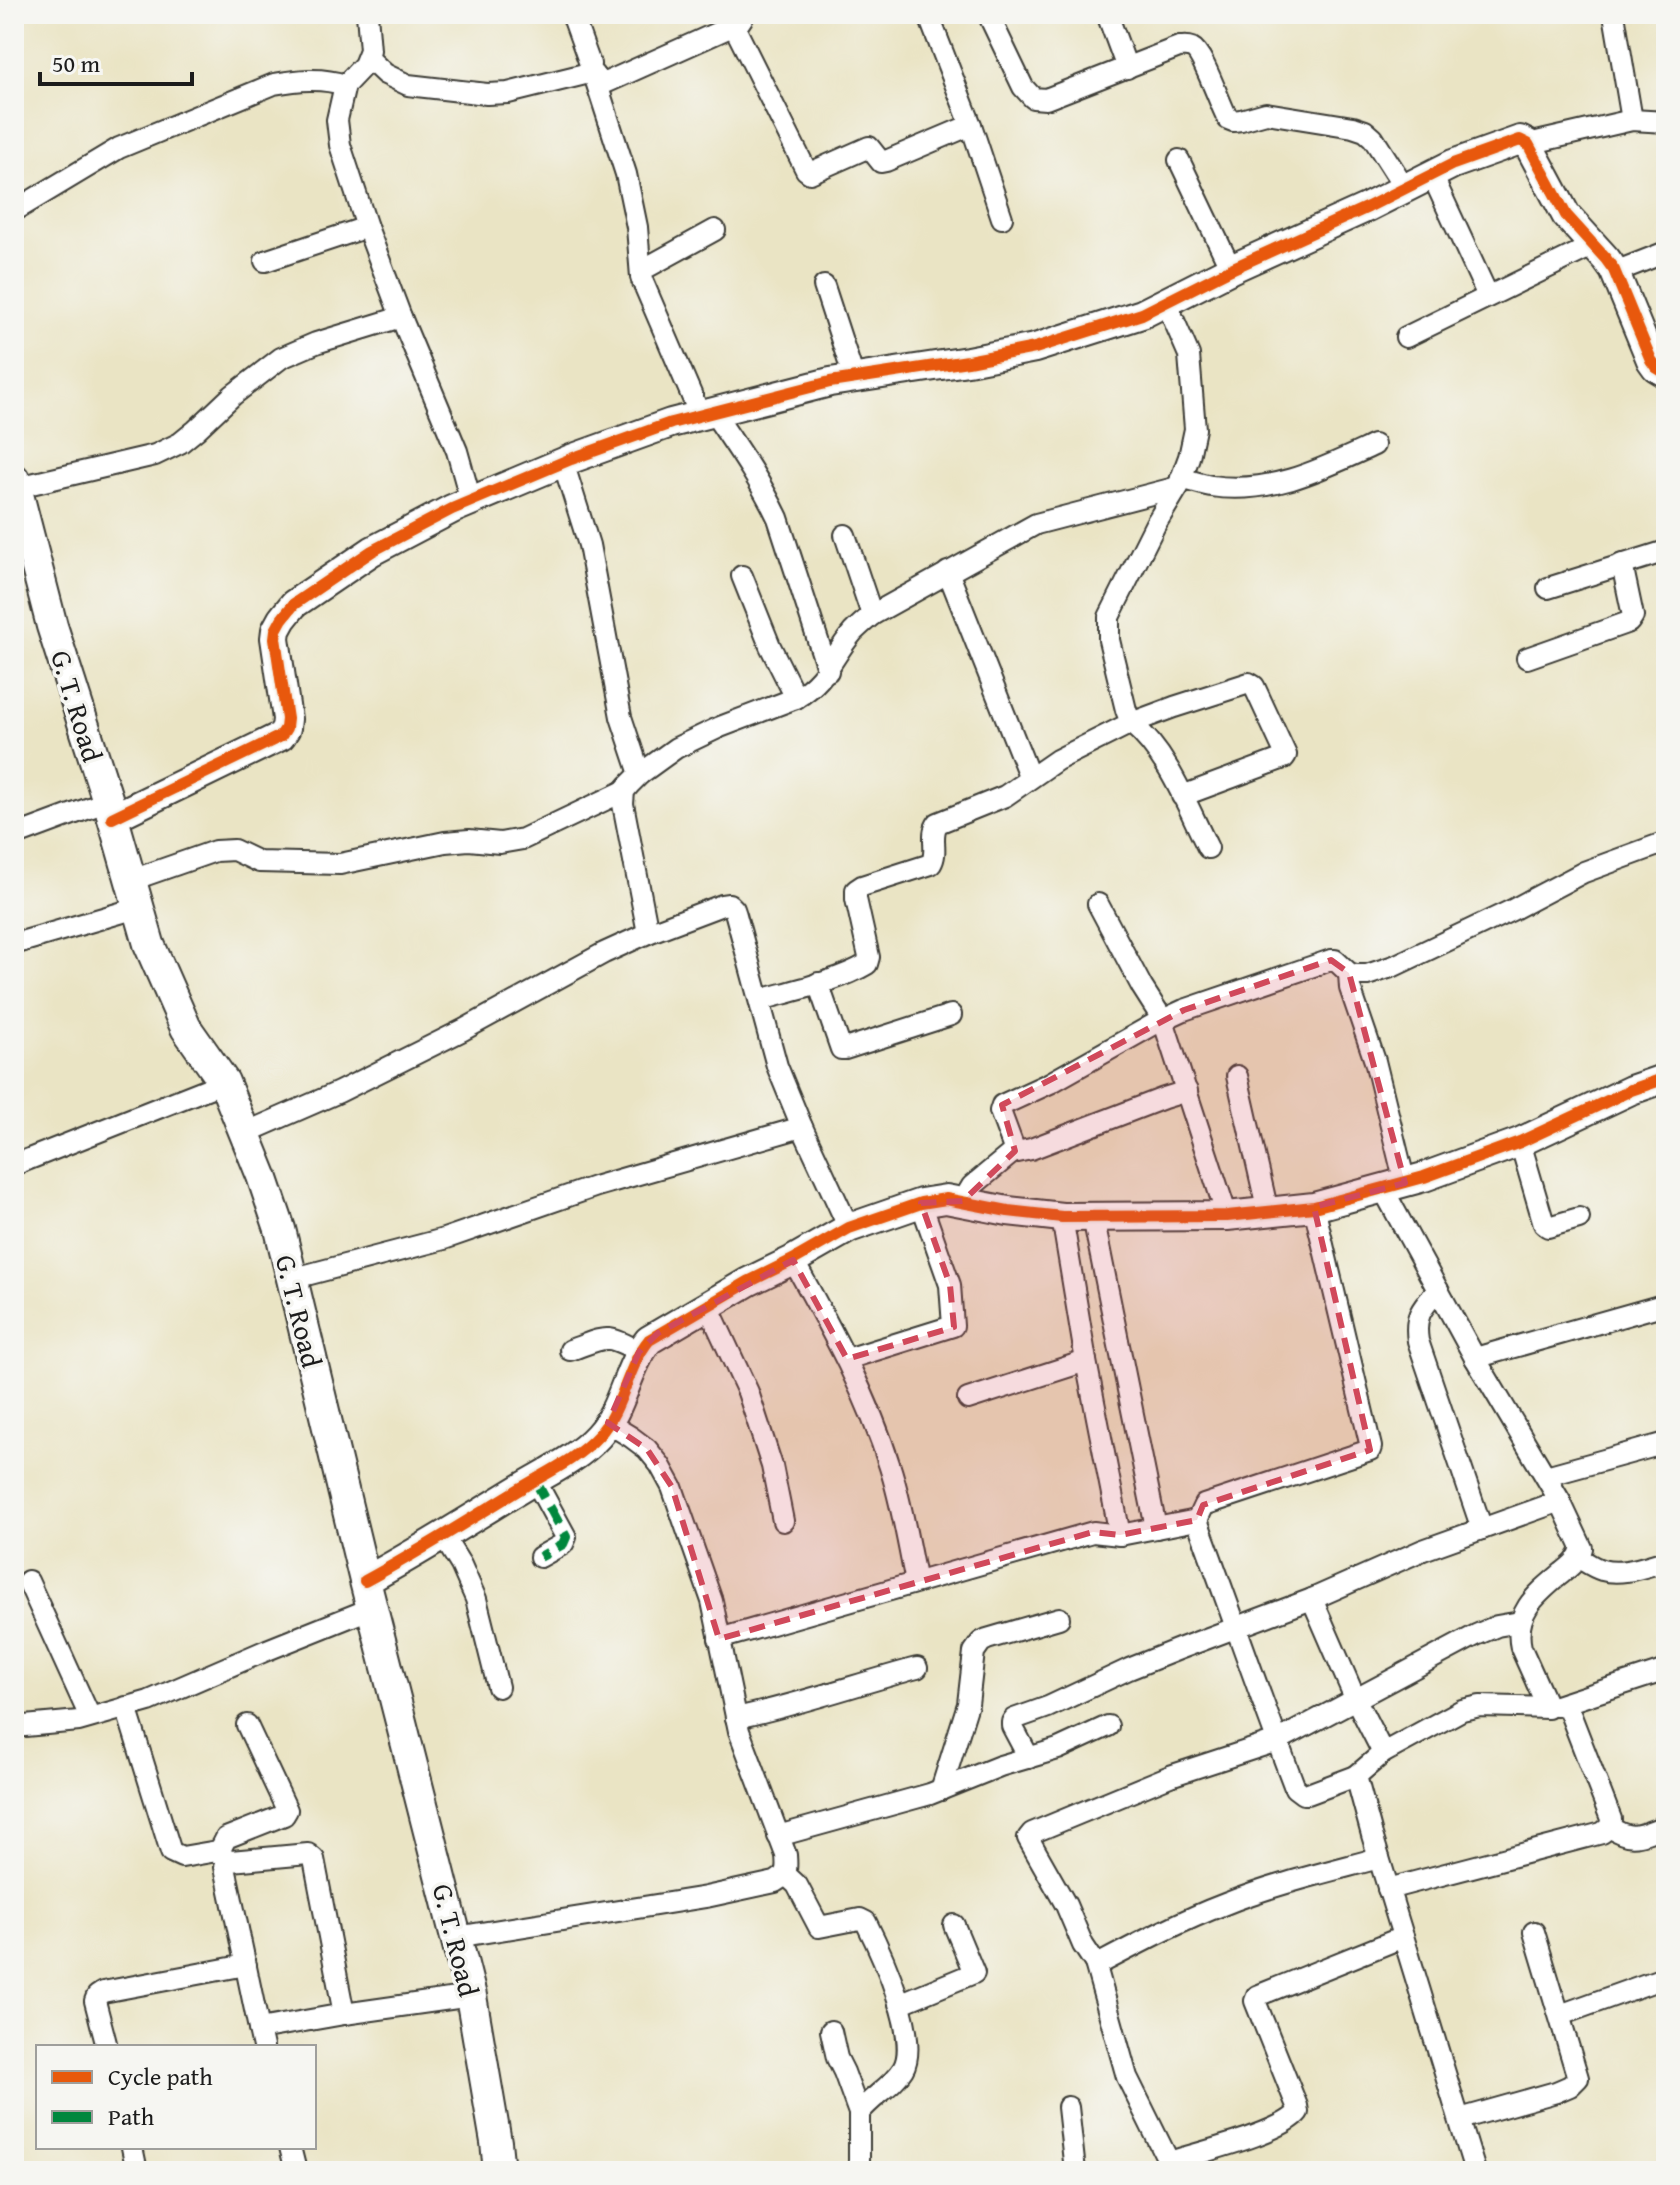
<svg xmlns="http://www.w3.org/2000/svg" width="1680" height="2185" font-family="'Gentium Book Plus',serif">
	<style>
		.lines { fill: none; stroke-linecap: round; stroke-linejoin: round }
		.street-casing { stroke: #3b3a35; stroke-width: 24 }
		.secondary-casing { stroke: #3b3a35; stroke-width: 32 }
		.primary-casing { stroke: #3b3a35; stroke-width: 34 }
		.street { stroke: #fff; stroke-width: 20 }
		.secondary { stroke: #fff; stroke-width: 28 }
		.primary { stroke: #fff; stroke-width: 30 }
		.quiet { stroke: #00873e; stroke-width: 10; stroke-dasharray: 20 10; stroke-linecap: butt }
		.cycleway-casing { stroke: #f6f6f2; stroke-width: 17 }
		.cycleway { stroke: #e8590c; stroke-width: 12 }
		.marked { fill: #d1495b; fill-opacity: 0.2; stroke: #d1495b; stroke-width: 6; stroke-dasharray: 16 10; stroke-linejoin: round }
		.labels { text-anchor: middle; stroke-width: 7; stroke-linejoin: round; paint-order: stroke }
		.street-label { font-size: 28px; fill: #1c1c1c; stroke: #f6f6f2 }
	</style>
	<rect width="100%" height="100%" fill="#f6f6f2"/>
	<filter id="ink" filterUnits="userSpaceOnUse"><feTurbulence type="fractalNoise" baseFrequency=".0125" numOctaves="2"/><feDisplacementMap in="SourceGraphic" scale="16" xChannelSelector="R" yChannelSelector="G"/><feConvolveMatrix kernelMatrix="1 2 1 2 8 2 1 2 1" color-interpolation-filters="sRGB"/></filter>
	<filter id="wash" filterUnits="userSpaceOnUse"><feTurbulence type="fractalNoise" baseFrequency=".006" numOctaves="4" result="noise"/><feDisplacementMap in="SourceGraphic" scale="32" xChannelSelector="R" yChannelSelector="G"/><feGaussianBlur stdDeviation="1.8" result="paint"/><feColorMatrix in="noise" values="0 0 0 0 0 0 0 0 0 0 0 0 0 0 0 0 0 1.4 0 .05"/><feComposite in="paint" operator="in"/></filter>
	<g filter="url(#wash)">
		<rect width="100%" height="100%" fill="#eae4c4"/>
	</g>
	<g filter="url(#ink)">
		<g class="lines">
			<defs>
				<g id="street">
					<path d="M367 14 370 50 364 65 345 85 337 120 340 145 367 227 401 317 457 451 471 501"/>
					<path d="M928 14 971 125 1002 218"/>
					<path d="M988 14 1023 87 1033 98 1046 99 1179 47C1184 47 1187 46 1192 48 1203 53 1220 105 1228 119L1233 121 1241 120 1266 113 1353 127 1365 131 1373 138 1405 188"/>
					<path d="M1107 14 1127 68"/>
					<path d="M1614 14 1632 120"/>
					<path d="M734 26 806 170 810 173 869 147 881 162 886 161 971 125"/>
					<path d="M368 58 385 74 408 85 487 94 508 93 585 74 589 70 590 64 572 14"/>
					<path d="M589 70 599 81 605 83 739 23 743 17"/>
					<path d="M594 75 626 174 637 227 641 277"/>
					<path d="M1528 144 1632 120 1666 122"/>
					<path d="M1179 160 1231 269"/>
					<path d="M1432 175 1488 296"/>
					<path d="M14 211 119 148 274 84C297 80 321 77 345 85"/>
					<path d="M265 261 367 227"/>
					<path d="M1615 272 1666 252"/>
					<path d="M824 286 854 378"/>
					<path d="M1406 337 1594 245"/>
					<path d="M713 412C736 446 760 480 778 518L828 671"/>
					<path d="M700 415 642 280 641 273 644 269 715 230"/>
					<path d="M563 462 589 545 621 717 640 774"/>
					<path d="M1181 478C1191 481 1201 484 1211 486 1271 495 1322 469 1374 445"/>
					<path d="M14 488 155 455 180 443 196 430 233 395 281 358 316 343 401 317"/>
					<path d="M845 535 872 615"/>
					<path d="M948 572 1030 778"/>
					<path d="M742 576 770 646 796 698"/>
					<path d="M1548 588 1666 551"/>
					<path d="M1527 658 1629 622 1633 616 1622 564"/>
					<path d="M1182 796 1284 758 1286 755 1254 686 1249 683 1174 707 1131 723C1168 754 1187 806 1208 848"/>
					<path d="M14 836 108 801"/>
					<path d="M129 881 215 851 234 850 259 862 340 864 445 842 469 840 500 843 523 839 624 791"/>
					<path d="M1098 904 1142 987 1163 1020 1227 1216"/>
					<path d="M648 933 623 804 624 791 629 785 640 774 676 748 720 727 796 698C828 679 831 658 853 632 859 626 866 620 872 615L1036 524 1178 487"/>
					<path d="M14 944 137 908"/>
					<path d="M1349 973 1350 988 1375 1061 1405 1183"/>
					<path d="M818 983 841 1049H845L951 1015"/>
					<path d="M760 1000C792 991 839 981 867 964L869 957 856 899V890L862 886 931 864C939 851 929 835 938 823L1005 796 1057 760 1131 723 1126 710 1109 640V617L1155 525 1178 487 1189 457 1195 429 1189 355 1166 302"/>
					<path d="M1237 1076 1268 1212"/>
					<path d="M245 1133 339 1092 463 1030 604 953 648 933 722 905 729 904 734 909 736 915 777 1066 802 1127 849 1228"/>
					<path d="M1520 1142 1544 1224 1548 1227 1579 1218"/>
					<path d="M1012 1153 1031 1149 1164 1098 1187 1091"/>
					<path d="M14 1165 224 1082"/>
					<path d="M1383 1189 1475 1358 1560 1501 1582 1548C1579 1560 1571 1566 1562 1573 1537 1594 1513 1612 1521 1648L1548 1708 1480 1706 1462 1710 1383 1753 1356 1776 1372 1835 1475 2171"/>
					<path d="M963 1201 972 1186 1012 1153 1013 1146 1000 1111 1002 1105 1050 1083 1158 1022 1184 1010 1331 960H1335L1349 973 1355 975H1367L1394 966 1512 910 1584 872 1666 842"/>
					<path d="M1062 1217 1086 1361 1120 1535"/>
					<path d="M1093 1217 1156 1528"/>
					<path d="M793 1260C830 1327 867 1393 890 1467 902 1504 908 1544 916 1582"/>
					<path d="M291 1279 444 1239 597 1186 802 1127"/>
					<path d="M1438 1290C1422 1308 1414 1315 1418 1341L1482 1529"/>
					<path d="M708 1306 748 1392 772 1466 783 1521"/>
					<path d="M570 1350C605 1338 605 1332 639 1352"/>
					<path d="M1475 1358 1666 1304"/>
					<path d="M847 1359 953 1326 950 1285 921 1203"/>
					<path d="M968 1399 1086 1361"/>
					<path d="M1546 1476 1666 1443"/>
					<path d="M535 1480 566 1537 563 1544 540 1557"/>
					<path d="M1197 1520 1204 1505 1370 1450 1371 1447 1314 1207"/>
					<path d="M443 1536 461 1565 476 1599 498 1687"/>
					<path d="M1579 1558C1586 1562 1594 1568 1602 1570 1622 1576 1646 1566 1666 1561"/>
					<path d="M28 1581 90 1717"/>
					<path d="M1312 1599 1355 1698 1383 1753"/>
					<path d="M719 1639 1093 1532 1120 1535 1197 1520C1230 1609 1261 1699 1295 1788L1303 1794H1308L1356 1776"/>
					<path d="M1556 1706 1666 1670"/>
					<path d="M126 1707 171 1852 182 1857 217 1851 224 1857 227 1864"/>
					<path d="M736 1718C798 1705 857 1684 917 1668"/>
					<path d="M14 1727 79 1721 149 1701 267 1650 372 1608"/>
					<path d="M1029 1758 1012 1726V1722L1014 1719 1048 1707 1129 1669 1179 1649 1312 1599 1423 1550 1560 1501"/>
					<path d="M941 1790 968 1704 974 1652 981 1642 987 1639 1059 1618"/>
					<path d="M1610 1827C1633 1843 1641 1834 1666 1826"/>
					<path d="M778 1836 930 1794 1000 1766 1058 1749 1108 1726"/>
					<path d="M220 1854 222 1846 226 1838 284 1815 287 1810 247 1725"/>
					<path d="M1379 1858C1327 1872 1275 1884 1225 1904 1183 1920 1143 1941 1103 1962L1095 1963 1083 1945 1066 1905 1028 1838 1032 1833 1170 1776 1277 1741 1476 1635 1497 1626 1520 1622"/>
					<path d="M785 1874 797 1885 819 1927 860 1919 866 1922C881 1952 921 2039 903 2069 892 2087 872 2096 859 2113V2171"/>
					<path d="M1388 1889 1602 1833 1610 1827 1611 1819 1566 1703"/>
					<path d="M456 1937 706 1897 775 1882C788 1875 787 1869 786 1855L739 1731 712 1601 672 1487 660 1465 647 1449 631 1437 608 1423"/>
					<path d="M1095 1963 1127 2077 1169 2162 1172 2171"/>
					<path d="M899 2004 974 1973 954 1925"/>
					<path d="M1560 2015 1666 1977"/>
					<path d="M259 2029 225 1867 231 1861 308 1854 314 1859 344 2014"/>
					<path d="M831 2031 837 2058 844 2072 859 2113"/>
					<path d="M107 2047 95 2001 97 1996 103 1992 246 1965"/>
					<path d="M263 2047 259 2029 344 2014 471 1996"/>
					<path d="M1068 2107 1075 2171"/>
					<path d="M1460 2119 1556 2092 1570 2086 1578 2078 1534 1932"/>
					<path d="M132 2147 137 2171"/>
					<path d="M290 2147 296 2171"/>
					<path d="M1169 2162C1197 2153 1282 2133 1298 2112L1297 2106 1255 2001 1257 1996 1403 1937"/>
				</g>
				<g id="secondary">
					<path d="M112 818 281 736 286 728 287 719 275 638 276 630 282 619 294 604 372 551 452 509 571 459 671 423 830 382 968 361 1035 348 1142 314 1231 269 1368 207 1453 164 1520 140 1528 144 1566 215 1606 259 1614 270 1651 360 1656 367 1666 373"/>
					<path d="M365 1581C419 1552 470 1519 523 1487 548 1472 578 1458 598 1436 624 1408 626 1368 649 1340L748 1282 793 1260 849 1228 921 1203 946 1199 1008 1211 1062 1217 1227 1216 1314 1207 1424 1177 1520 1142 1631 1090 1666 1078"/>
				</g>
				<path id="primary" d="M14 479 52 626 108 801 149 944 186 1028 224 1082 262 1176 280 1229 365 1581 471 1996 496 2142 499 2171"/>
			</defs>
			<use href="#street" class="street-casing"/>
			<use href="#secondary" class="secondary-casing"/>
			<use href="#primary" class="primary-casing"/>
			<use href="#street" class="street"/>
			<use href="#secondary" class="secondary"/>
			<use href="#primary" class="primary"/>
			<path class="quiet" d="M535 1480 566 1537 563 1544 540 1557"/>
			<defs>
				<g id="cycleway">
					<path d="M112 818 281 736 286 728 287 719 275 638 276 630 282 619 294 604 372 551 452 509 571 459 671 423 830 382 968 361 1035 348 1142 314 1231 269 1368 207 1453 164 1520 140 1528 144 1566 215 1606 259 1614 270 1651 360 1656 367 1666 373"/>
					<path d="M365 1581C419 1552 470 1519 523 1487 548 1472 578 1458 598 1436 624 1408 626 1368 649 1340L748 1282 793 1260 849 1228 921 1203 946 1199 1008 1211 1062 1217 1227 1216 1314 1207 1424 1177 1520 1142 1631 1090 1666 1078"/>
				</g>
			</defs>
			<use href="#cycleway" class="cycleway-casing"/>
			<use href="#cycleway" class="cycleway"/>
		</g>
	</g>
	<path class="marked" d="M1331 960 1349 973 1405 1183 1314 1207 1370 1450 1203 1505 1197 1520 1120 1535 1093 1532 719 1639 672 1487 647 1449 608 1423 639 1352 658 1333 793 1260 847 1359 954 1327 950 1285 921 1203 963 1201 1015 1151 1002 1105 1184 1010Z"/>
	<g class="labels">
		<g class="street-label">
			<text transform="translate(77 706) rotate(73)" y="10">G. T. Road</text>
			<text transform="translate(299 1311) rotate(76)" y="10">G. T. Road</text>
			<text transform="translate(456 1940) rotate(76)" y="10">G. T. Road</text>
		</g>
	</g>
	<rect width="1680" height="2185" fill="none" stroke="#f6f6f2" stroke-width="48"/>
	<rect x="36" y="2045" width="280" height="104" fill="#f6f6f2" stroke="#9f9f9c" stroke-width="2"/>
	<rect x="52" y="2071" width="40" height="12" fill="#e8590c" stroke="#9f9f9c" stroke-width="2"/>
	<text x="108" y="2085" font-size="24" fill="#1c1c1c">Cycle path</text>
	<rect x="52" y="2111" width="40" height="12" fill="#00873e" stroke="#9f9f9c" stroke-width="2"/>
	<text x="108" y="2125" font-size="24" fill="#1c1c1c">Path</text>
	<path d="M40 72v12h152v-12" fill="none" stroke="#1c1c1c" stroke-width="4"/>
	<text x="52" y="72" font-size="24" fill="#1c1c1c" stroke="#f6f6f2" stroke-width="6" paint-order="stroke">50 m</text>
</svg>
